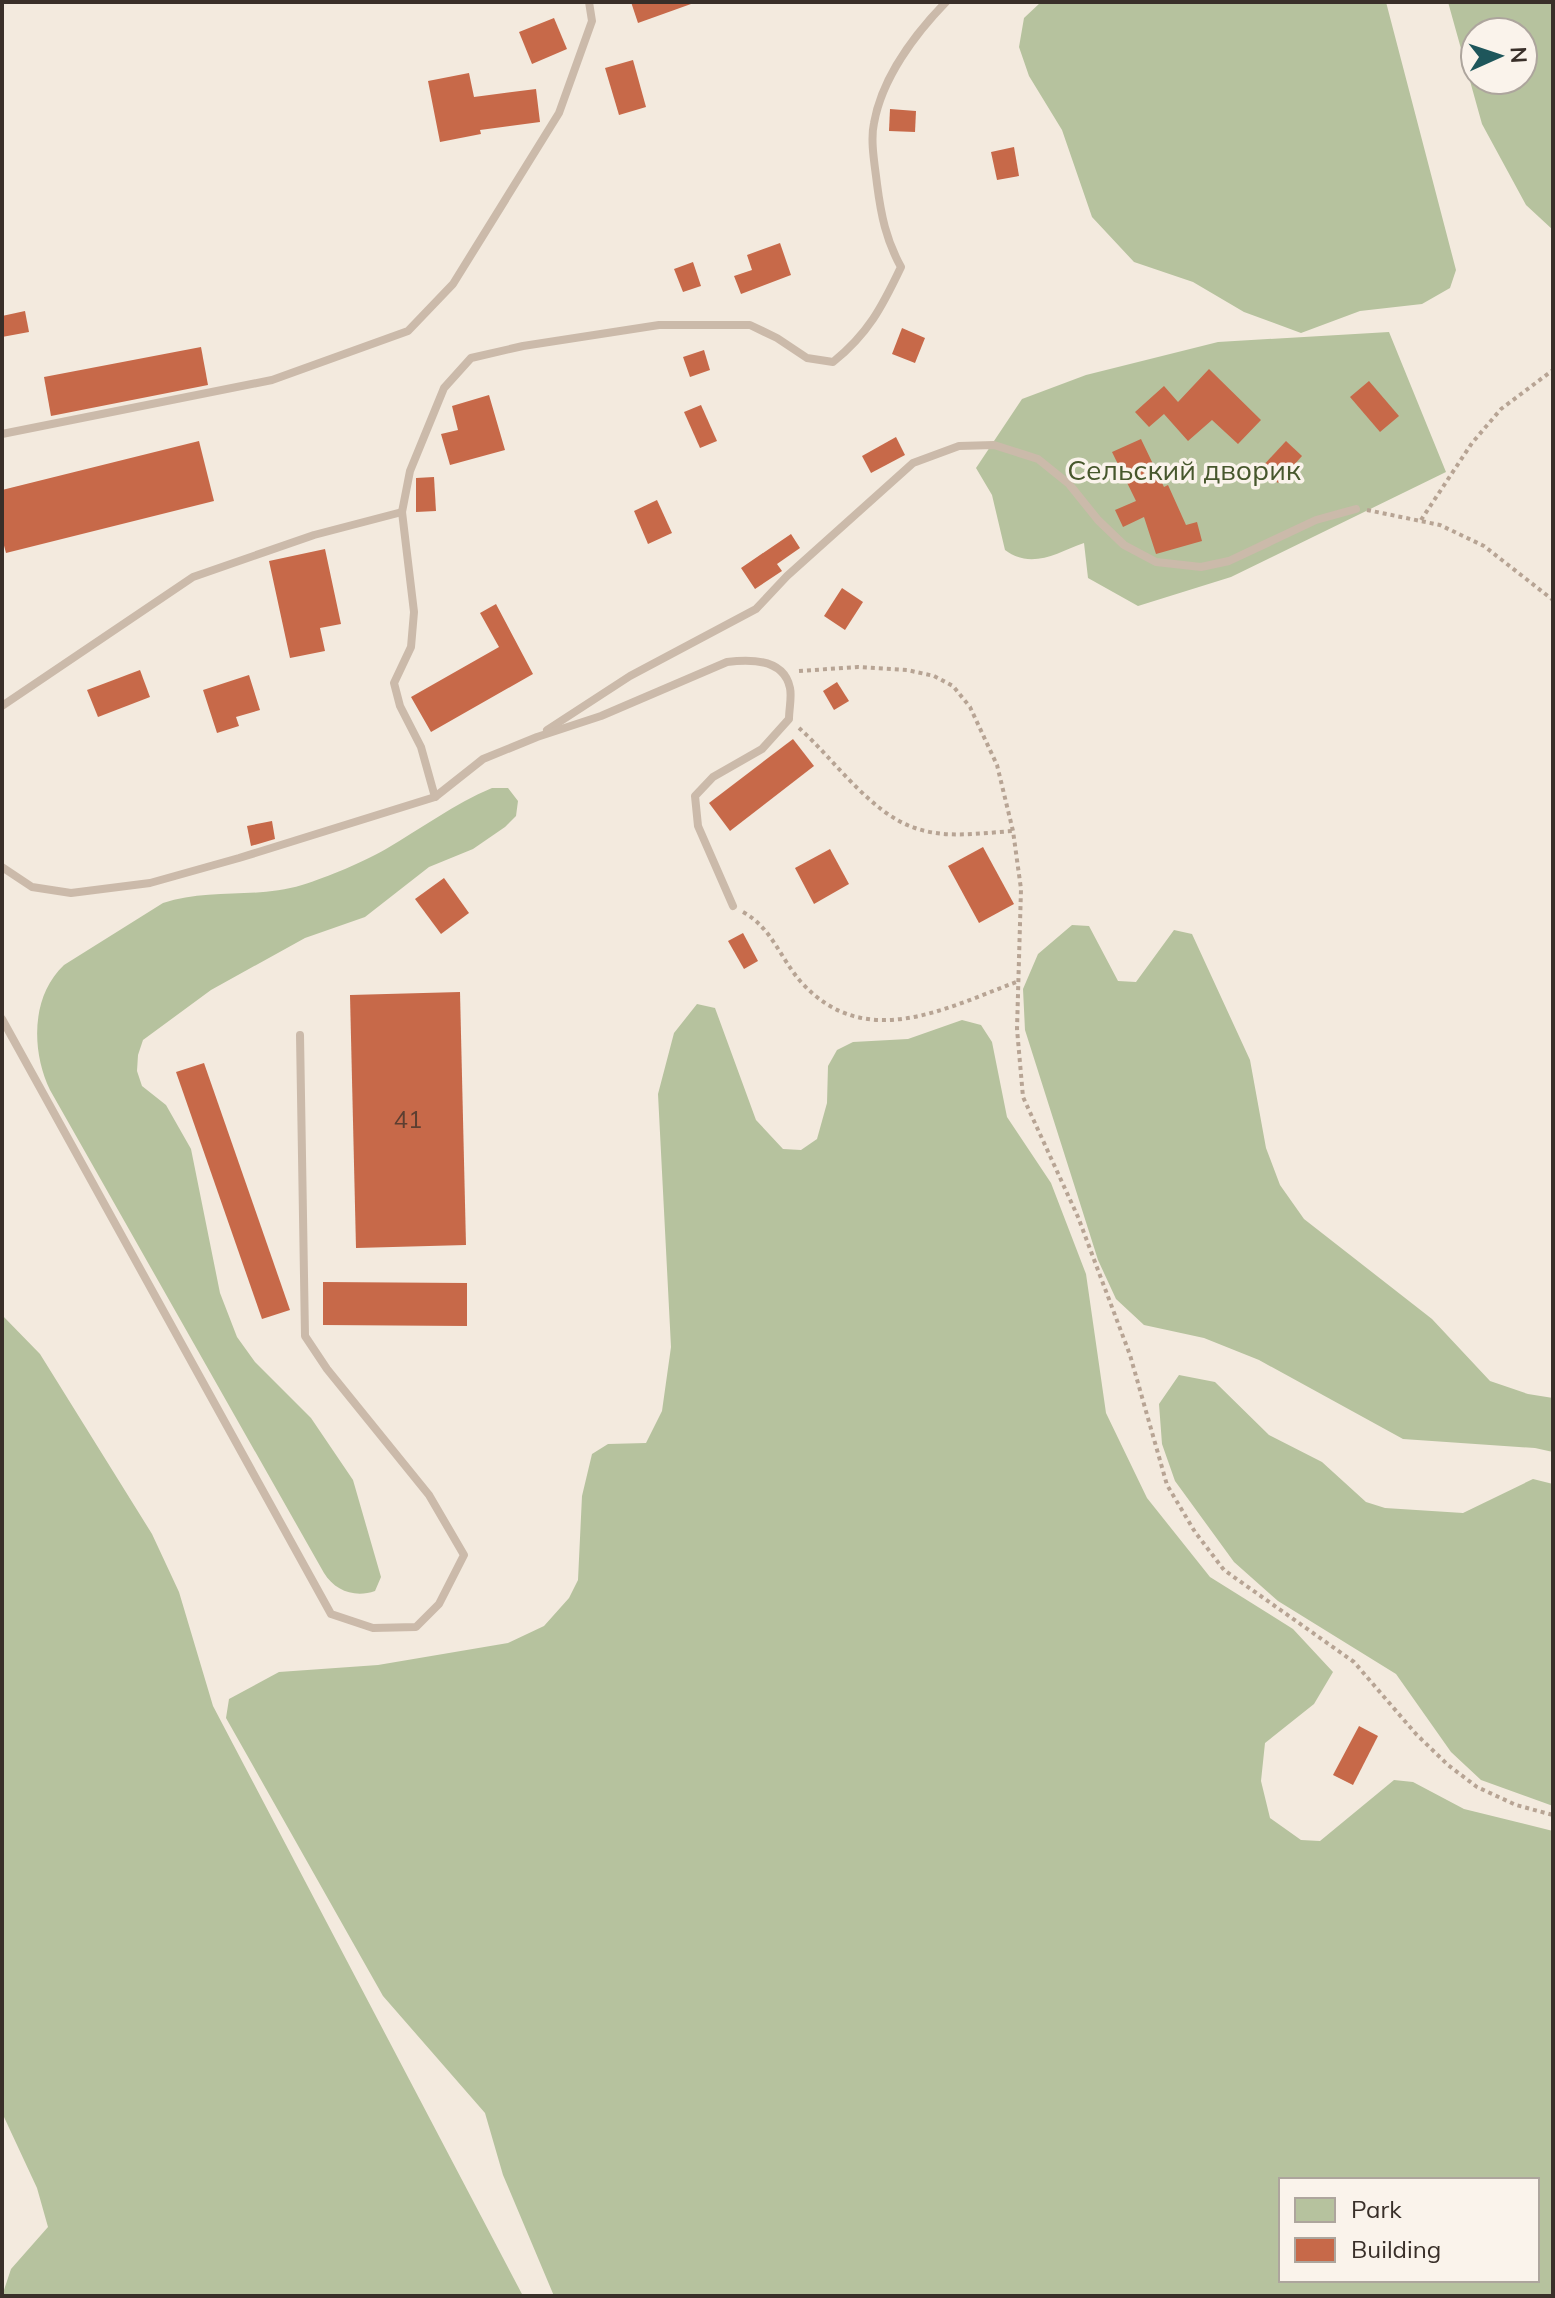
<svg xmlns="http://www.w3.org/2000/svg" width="1555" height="2298" font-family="Mulish,sans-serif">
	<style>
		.green { fill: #b6c29e; fill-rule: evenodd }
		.building { fill: #c76949 }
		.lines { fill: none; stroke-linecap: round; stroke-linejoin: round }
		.path { stroke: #b7a494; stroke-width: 4; stroke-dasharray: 4 4; stroke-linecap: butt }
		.lane { stroke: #cbbaaa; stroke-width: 8 }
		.labels { text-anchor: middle; stroke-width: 7; stroke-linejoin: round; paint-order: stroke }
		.number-label { font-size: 24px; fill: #5c3e31 }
		.park-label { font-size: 28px; fill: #47572d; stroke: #faf3eb }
	</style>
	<rect width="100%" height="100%" fill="#f3eade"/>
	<g class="green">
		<path d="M1041 2H1386L1456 270 1450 288 1422 304 1360 311 1301 333 1244 312 1193 282 1134 262 1092 217 1062 130 1029 76 1019 47 1024 18Z"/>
		<path d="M1448 2H1553V230L1526 205 1482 124ZM1523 32V80H1475V32Z"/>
		<path d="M1389 332 1446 472 1231 577 1138 606 1088 578 1084 543C1056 553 1032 570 1005 550L992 495 976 468 1022 399 1086 375 1218 342Z"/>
		<path d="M492 788H508L518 801 516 816 505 827 473 849 429 867 365 917 305 938 211 990 143 1040 138 1055 137 1071 142 1086 166 1105 191 1149 220 1293 237 1337 255 1362 311 1418 353 1480 381 1577 375 1591C355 1598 335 1591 324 1573L50 1090C31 1050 31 996 64 965L163 903C207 888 257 899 302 885 328 877 363 862 386 849 422 828 454 804 492 788Z"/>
		<path d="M1072 925 1089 926 1118 981 1136 982 1174 930 1192 934 1250 1060 1266 1148 1280 1185 1304 1219 1432 1319 1490 1381 1528 1394 1553 1398V1452L1535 1448 1403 1439 1259 1360 1204 1338 1144 1325 1116 1299 1098 1260 1025 1030 1023 989 1038 954Z"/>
		<path d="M697 1004 715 1008 756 1120 783 1149 801 1150 817 1139 827 1103 828 1066 837 1050 853 1042 908 1039 962 1020 981 1025 992 1042 1007 1117 1051 1183 1086 1274 1106 1413 1147 1498 1210 1577 1293 1629 1333 1672 1314 1704 1265 1743 1261 1781 1270 1818 1301 1840 1320 1841 1394 1780 1413 1782 1464 1809 1553 1831V2296H554L503 2175 485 2113 383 1996 226 1718 229 1699 279 1672 378 1665 508 1643 544 1626 569 1598 578 1580 582 1496 592 1454 608 1444 646 1443 662 1411 671 1347 658 1094 674 1033ZM1537 2180V2280H1281V2180Z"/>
		<path d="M2 1315 40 1354 152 1534 179 1592 213 1706 523 2296H2L11 2269 48 2227 37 2188 4 2117Z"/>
		<path d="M1179 1375 1215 1382 1269 1435 1322 1462 1366 1502 1385 1508 1463 1513 1533 1479 1553 1484V1806L1481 1780 1451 1752 1396 1674 1278 1601 1234 1562 1175 1481 1162 1444 1159 1404Z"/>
	</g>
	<g class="building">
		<path d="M631 2H691V4L638 23Z"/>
		<path d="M554 18 567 49 532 64 519 32Z"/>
		<path d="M633 60 646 107 619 115 605 68Z"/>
		<path d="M469 73 474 97 536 89 540 122 480 130 481 134 440 142 428 81Z"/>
		<path d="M890 109 916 111 915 132 889 131Z"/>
		<path d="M1014 147 1019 176 997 180 991 152Z"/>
		<path d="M780 243 791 275 741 294 734 276 752 270 747 255Z"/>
		<path d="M693 262 701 286 683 292 674 269Z"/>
		<path d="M25 311 29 332 2 337V316Z"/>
		<path d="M902 328 925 338 915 363 892 354Z"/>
		<path d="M201 347 208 385 51 416 44 377Z"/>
		<path d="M704 350 710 370 690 377 683 357Z"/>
		<path d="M1209 369 1261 420 1238 444 1212 420 1188 441 1164 414 1149 427 1135 412 1164 386 1178 402Z"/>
		<path d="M1369 381 1399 416 1380 432 1350 397Z"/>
		<path d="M489 395 505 450 450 465 441 434 458 430 452 406Z"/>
		<path d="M701 405 717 441 700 448 684 412Z"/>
		<path d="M896 437 905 455 871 473 862 456Z"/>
		<path d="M1141 439 1164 487 1168 485 1186 525 1197 522 1202 541 1156 554 1144 517 1123 527 1115 510 1136 501 1112 452Z"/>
		<path d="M199 441 214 501 6 553 2 538V490Z"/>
		<path d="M1286 441 1302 456 1278 483 1261 468Z"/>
		<path d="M434 477 436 511 416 512V478Z"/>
		<path d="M657 500 672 533 648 544 634 511Z"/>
		<path d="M791 534 800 548 777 564 782 571 755 589 741 568Z"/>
		<path d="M325 549 341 624 320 628 325 651 290 658 269 561Z"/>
		<path d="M842 588 863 602 845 630 824 616Z"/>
		<path d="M496 604 533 674 431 732 411 697 499 647 480 613Z"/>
		<path d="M140 670 150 697 98 717 87 690Z"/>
		<path d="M249 675 260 710 236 717 239 726 217 733 203 690Z"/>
		<path d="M837 682 849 701 834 710 823 691Z"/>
		<path d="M793 739 814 766 730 831 709 803Z"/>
		<path d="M272 821 275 839 251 846 247 826Z"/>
		<path d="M983 847 1014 904 979 923 948 866Z"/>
		<path d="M830 849 849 884 814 904 795 868Z"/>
		<path d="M444 878 469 913 441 934 415 899Z"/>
		<path d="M743 933 758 961 744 969 728 941Z"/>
		<path d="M460 992 466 1245 356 1248 350 995Z"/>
		<path d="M204 1063 290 1310 262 1319 176 1072Z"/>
		<path d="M323 1282 467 1283V1326L323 1325Z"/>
		<path d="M1359 1726 1378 1736 1353 1785 1333 1775Z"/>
	</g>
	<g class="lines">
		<g class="path">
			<path d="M1367 510 1440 525 1484 546 1553 600"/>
			<path d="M1421 520 1472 443 1501 409 1553 370"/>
			<path d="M799 671 858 667 907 670 934 676 953 686 970 707 997 765 1013 831 1021 889 1017 1029 1023 1097 1078 1217 1130 1355 1167 1485 1195 1532 1224 1570 1354 1662 1416 1734 1448 1765 1477 1787 1516 1805 1553 1815"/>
			<path d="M799 728C834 759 870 813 915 828 946 839 981 833 1013 831"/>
			<path d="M743 912C772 928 780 958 801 982 865 1053 946 1008 1019 981"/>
		</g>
		<g class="lane">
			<path d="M2 434 272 380 408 331 453 284 559 113 592 21 589 2"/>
			<path d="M2 706 193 577 314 535 402 512"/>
			<path d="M547 730 630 676 756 609 787 576 913 463 959 446 994 445 1038 459 1069 484 1098 520 1124 545 1156 562 1201 567 1229 561 1316 520 1356 509"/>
			<path d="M435 797 421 747 400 706 394 683 411 647 414 612 402 512 410 471 444 388 471 358 523 346 659 325H750L777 338 807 358 833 362C868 334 882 307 901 267 886 240 881 215 877 184 875 166 870 141 874 123 882 78 915 34 946 2"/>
			<path d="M2 867 32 887 71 893 150 883 239 858 435 797 483 759 537 737 601 716 727 662C750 659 784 659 790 688 792 697 789 709 789 719L762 749 713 777 695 796 698 826 733 906"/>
			<path d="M2 1019 331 1614 373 1628 416 1627 439 1604 464 1555 429 1495 327 1369 305 1336 300 1035"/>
		</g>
	</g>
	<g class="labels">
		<g class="number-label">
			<text x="408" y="1128">41</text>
		</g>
		<g class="park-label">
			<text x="1184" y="480">Сельский дворик</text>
		</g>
	</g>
	<rect width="1555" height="2298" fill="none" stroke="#392f29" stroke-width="8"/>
	<rect x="1279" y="2178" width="260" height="104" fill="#faf3eb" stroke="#ada59d" stroke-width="2"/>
	<rect x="1295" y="2198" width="40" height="24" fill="#b6c29e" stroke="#ada59d" stroke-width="2"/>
	<text x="1351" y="2218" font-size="24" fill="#392f29">Park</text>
	<rect x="1295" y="2238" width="40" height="24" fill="#c76949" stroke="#ada59d" stroke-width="2"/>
	<text x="1351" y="2258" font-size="24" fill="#392f29">Building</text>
	<g transform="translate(1499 56) rotate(87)"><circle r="38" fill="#faf3eb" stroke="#ada59d" stroke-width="2"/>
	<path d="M0-6L14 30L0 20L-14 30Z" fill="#1e565b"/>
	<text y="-12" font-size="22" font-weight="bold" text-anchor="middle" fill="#392f29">N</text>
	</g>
</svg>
